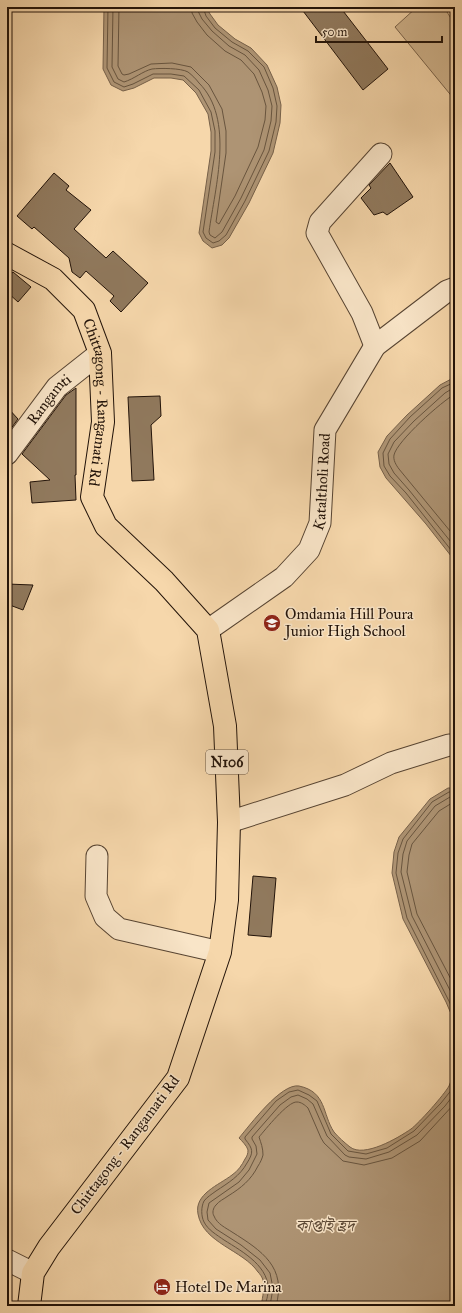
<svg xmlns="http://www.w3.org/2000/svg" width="462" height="1313" font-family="'IM FELL Great Primer','Noto Serif Bengali',serif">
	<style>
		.green { fill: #d2b68f; stroke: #7a644c }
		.water { fill: #ae9474; stroke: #766049 }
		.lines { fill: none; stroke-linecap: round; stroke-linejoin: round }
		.shore { stroke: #68543e; stroke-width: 1 }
		.building { fill: #90795d; stroke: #221309 }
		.minor-casing { stroke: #574432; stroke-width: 23 }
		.highway-casing { stroke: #221309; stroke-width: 24 }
		.minor { stroke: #f9e5c8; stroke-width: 21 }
		.highway { stroke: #f6d7ab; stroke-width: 22 }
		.labels { text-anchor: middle; stroke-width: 3; stroke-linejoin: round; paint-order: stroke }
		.shield { fill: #f9e5c8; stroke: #625242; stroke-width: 1 }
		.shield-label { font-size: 14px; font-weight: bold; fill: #221309 }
		.street-label { font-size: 15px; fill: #221309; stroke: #f9e5c8 }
		.poi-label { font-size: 15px; fill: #221309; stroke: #f9e5c8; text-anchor: start }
		.water-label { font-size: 16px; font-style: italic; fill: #5a4734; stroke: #f9e5c8 }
	</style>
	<rect width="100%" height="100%" fill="#f6d7ab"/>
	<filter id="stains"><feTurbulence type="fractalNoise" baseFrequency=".005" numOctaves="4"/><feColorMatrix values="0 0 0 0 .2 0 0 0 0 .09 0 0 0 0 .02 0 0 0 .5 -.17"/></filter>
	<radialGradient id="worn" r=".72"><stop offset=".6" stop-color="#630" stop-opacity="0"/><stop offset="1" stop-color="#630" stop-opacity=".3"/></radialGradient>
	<path class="green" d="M417 7H444L455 25V98L454 99 395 27Z"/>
	<g class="water">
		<path d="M104 7H206L210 14 218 25 235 39 251 48 267 65 277 87 281 105 280 123 273 153 249 203 229 238 222 245 212 248 203 241 199 233 211 151V132L208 114 196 93 183 80 171 78H154L134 88 123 91 111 85 103 69Z"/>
		<path d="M455 377V561L426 524 386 478 380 467 378 452 387 436 407 415 440 385Z"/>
		<path d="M448 788H455V1023L446 1002 403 919 392 873 394 852 399 837 430 799Z"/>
		<path d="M455 1065V1306H255L262 1301C263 1294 265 1286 263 1280 262 1277 260 1274 258 1272 243 1250 203 1243 198 1214 194 1194 219 1185 232 1175 238 1171 242 1165 245 1159 247 1156 248 1154 248 1150 247 1146 242 1141 239 1138 250 1125 281 1083 299 1086 327 1092 322 1114 334 1132 338 1137 345 1143 350 1147 364 1158 398 1138 411 1129 419 1123 444 1095 449 1086 452 1080 453 1072 455 1065Z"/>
	</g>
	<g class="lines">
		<g class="shore">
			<path d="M108 7 107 68 114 82 124 87 133 84 153 74H171L184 76 199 90 211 112 215 131V152L203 232 206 238 213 243 219 241 226 235 245 201 269 151 276 122 277 106 273 88 264 67 248 51 232 42 215 28 206 16 203 7"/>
			<path d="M113 7 112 67 118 79 124 82C134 79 143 71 152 69 160 68 181 68 188 72 192 75 196 79 199 83 235 119 215 187 209 232L210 235 215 238 222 232 241 198 264 150 271 121 272 106 268 90 259 70 245 55 229 46 212 31 202 19 198 11V7"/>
			<path d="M119 7 118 66 122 74 124 75 129 74 151 64 172 63 191 67 209 85 222 109 226 131V153L216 222 219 224 235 196 258 147 265 120 266 106 262 92 254 74 241 60 225 51 207 35 197 22 192 13V7"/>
			<path d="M455 382 442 388 410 417 390 439 383 453 384 466 390 476 406 493 455 555"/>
			<path d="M455 387 445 393 414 421 394 442 388 454 389 464 394 473 409 490 455 547"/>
			<path d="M455 394C442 401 397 441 394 455 393 460 396 465 399 469L455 537"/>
			<path d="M455 792H449L432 802 403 839 398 853 396 873 407 918 455 1013"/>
			<path d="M455 797H450L435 806 407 841 403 854 401 872 412 916 455 1000"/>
			<path d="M455 803H452L439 811 412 844 409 855 407 872 417 914 455 987"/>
			<path d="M262 1306C267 1303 267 1298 268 1293 271 1267 243 1252 224 1240 217 1235 208 1230 204 1222 201 1216 201 1207 204 1201 207 1197 212 1194 216 1191 228 1183 240 1176 247 1163 254 1152 253 1149 245 1139V1137L276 1101 289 1092 298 1090 309 1095 317 1101 331 1134 348 1151 366 1154 387 1148 414 1131 441 1103 453 1088 455 1080"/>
			<path d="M270 1306 273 1288 270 1273 260 1260 241 1245 216 1229 208 1220 207 1212 209 1203 239 1182 249 1170 257 1154 256 1146 252 1139V1137L280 1105 291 1097 298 1095 307 1099 313 1104 327 1136 345 1155 349 1157 366 1159 389 1152 417 1135 445 1106 455 1093"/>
			<path d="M276 1306C287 1267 262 1251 232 1232 226 1228 217 1224 214 1216 212 1213 213 1208 216 1205 219 1201 224 1199 228 1196 241 1188 251 1180 258 1166 260 1163 262 1159 263 1155 263 1148 261 1143 259 1137 265 1130 288 1101 297 1102 301 1102 305 1105 308 1108L321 1138 324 1143 343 1161 364 1165 392 1158 420 1141 455 1103"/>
		</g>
	</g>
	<g class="building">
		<path d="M300 7H340L388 69 363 90Z"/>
		<path d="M390 163 413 197 387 215 383 212 374 215 361 198 371 188 369 185Z"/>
		<path d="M54 173 69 186 66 190 91 210 74 229 106 258 113 251 148 283 121 312 110 301 114 296 86 271 80 278 72 272 69 258 34 227 32 229 17 216Z"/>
		<path d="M13 272 31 287 18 302 7 292V279Z"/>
		<path d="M76 388V475H75L76 500 32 503 30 482 50 480 22 454 66 395Z"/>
		<path d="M160 396 161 416 151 425 154 480 132 481 128 397Z"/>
		<path d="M7 407 18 419 7 434Z"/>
		<path d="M7 584 33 585 23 610 7 604Z"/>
		<path d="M253 876 276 878 271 937 248 935Z"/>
	</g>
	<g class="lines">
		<defs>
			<g id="minor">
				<path d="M375 346 362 313 317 233 320 222 381 154"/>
				<path id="s1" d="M7 454 57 387 100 353"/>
				<path id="s2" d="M208 630 284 577 309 550 320 523 325 430 375 346 447 291 455 288"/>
				<path d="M229 822 345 785 391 763 449 745H455"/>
				<path d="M97 856 96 896 105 917 119 929 220 952"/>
				<path d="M7 1260 33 1273"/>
			</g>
			<g id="highway">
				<path id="s3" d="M7 254 53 279 84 310 100 353 103 422 92 497 106 526 164 581 208 630 225 726 229 822 227 900 220 952 178 1078 49 1247 33 1273 29 1306"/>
			</g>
		</defs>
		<use href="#minor" class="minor-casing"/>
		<use href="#highway" class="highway-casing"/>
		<use href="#minor" class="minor"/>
		<use href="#highway" class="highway"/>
	</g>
	<defs>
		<symbol id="school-disc" viewBox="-11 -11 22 22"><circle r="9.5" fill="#8f2418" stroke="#f9e5c8"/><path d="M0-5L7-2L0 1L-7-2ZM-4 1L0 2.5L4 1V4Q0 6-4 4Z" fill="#fff"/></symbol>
		<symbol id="hotel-disc" viewBox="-11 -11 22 22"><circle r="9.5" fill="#8f2418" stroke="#f9e5c8"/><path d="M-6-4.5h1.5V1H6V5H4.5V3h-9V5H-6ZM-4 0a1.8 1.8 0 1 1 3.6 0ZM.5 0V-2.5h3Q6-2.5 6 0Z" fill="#fff"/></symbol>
	</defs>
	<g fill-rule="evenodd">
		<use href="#school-disc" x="262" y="613" width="20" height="20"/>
		<use href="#hotel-disc" x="152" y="1277" width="20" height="20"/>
	</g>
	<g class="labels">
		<rect class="shield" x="206" y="750" width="42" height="24" rx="3"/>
		<g class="shield-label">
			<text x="227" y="767">N106</text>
		</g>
		<g class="street-label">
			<text dy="5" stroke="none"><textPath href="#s1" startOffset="69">Rangamti</textPath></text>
			<text dy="5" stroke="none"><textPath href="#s3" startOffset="191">Chittagong - Rangamati Rd</textPath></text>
			<text dy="5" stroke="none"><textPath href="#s2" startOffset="200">Kataltholi Road</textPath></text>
			<text transform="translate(125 1145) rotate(-53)" y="5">Chittagong - Rangamati Rd</text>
		</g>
		<g class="poi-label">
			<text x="285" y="619">Omdamia Hill Poura<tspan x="285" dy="17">Junior High School</tspan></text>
			<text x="175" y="1292">Hotel De Marina</text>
		</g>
		<g class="water-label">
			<text x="325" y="1231">কাপ্তাই হ্রদ</text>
		</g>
	</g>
	<rect width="462" height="1313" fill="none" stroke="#f6d7ab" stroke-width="24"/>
	<rect x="8" y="8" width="446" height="1297" fill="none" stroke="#221309" stroke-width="2"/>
	<rect x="12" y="12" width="438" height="1289" fill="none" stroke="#221309"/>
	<path d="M316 36v6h126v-6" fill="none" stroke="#221309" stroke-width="2"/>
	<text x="322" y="36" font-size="12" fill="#221309" stroke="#f9e5c8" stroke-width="3" paint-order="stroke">50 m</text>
	<rect width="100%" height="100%" filter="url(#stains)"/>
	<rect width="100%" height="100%" fill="url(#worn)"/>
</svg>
